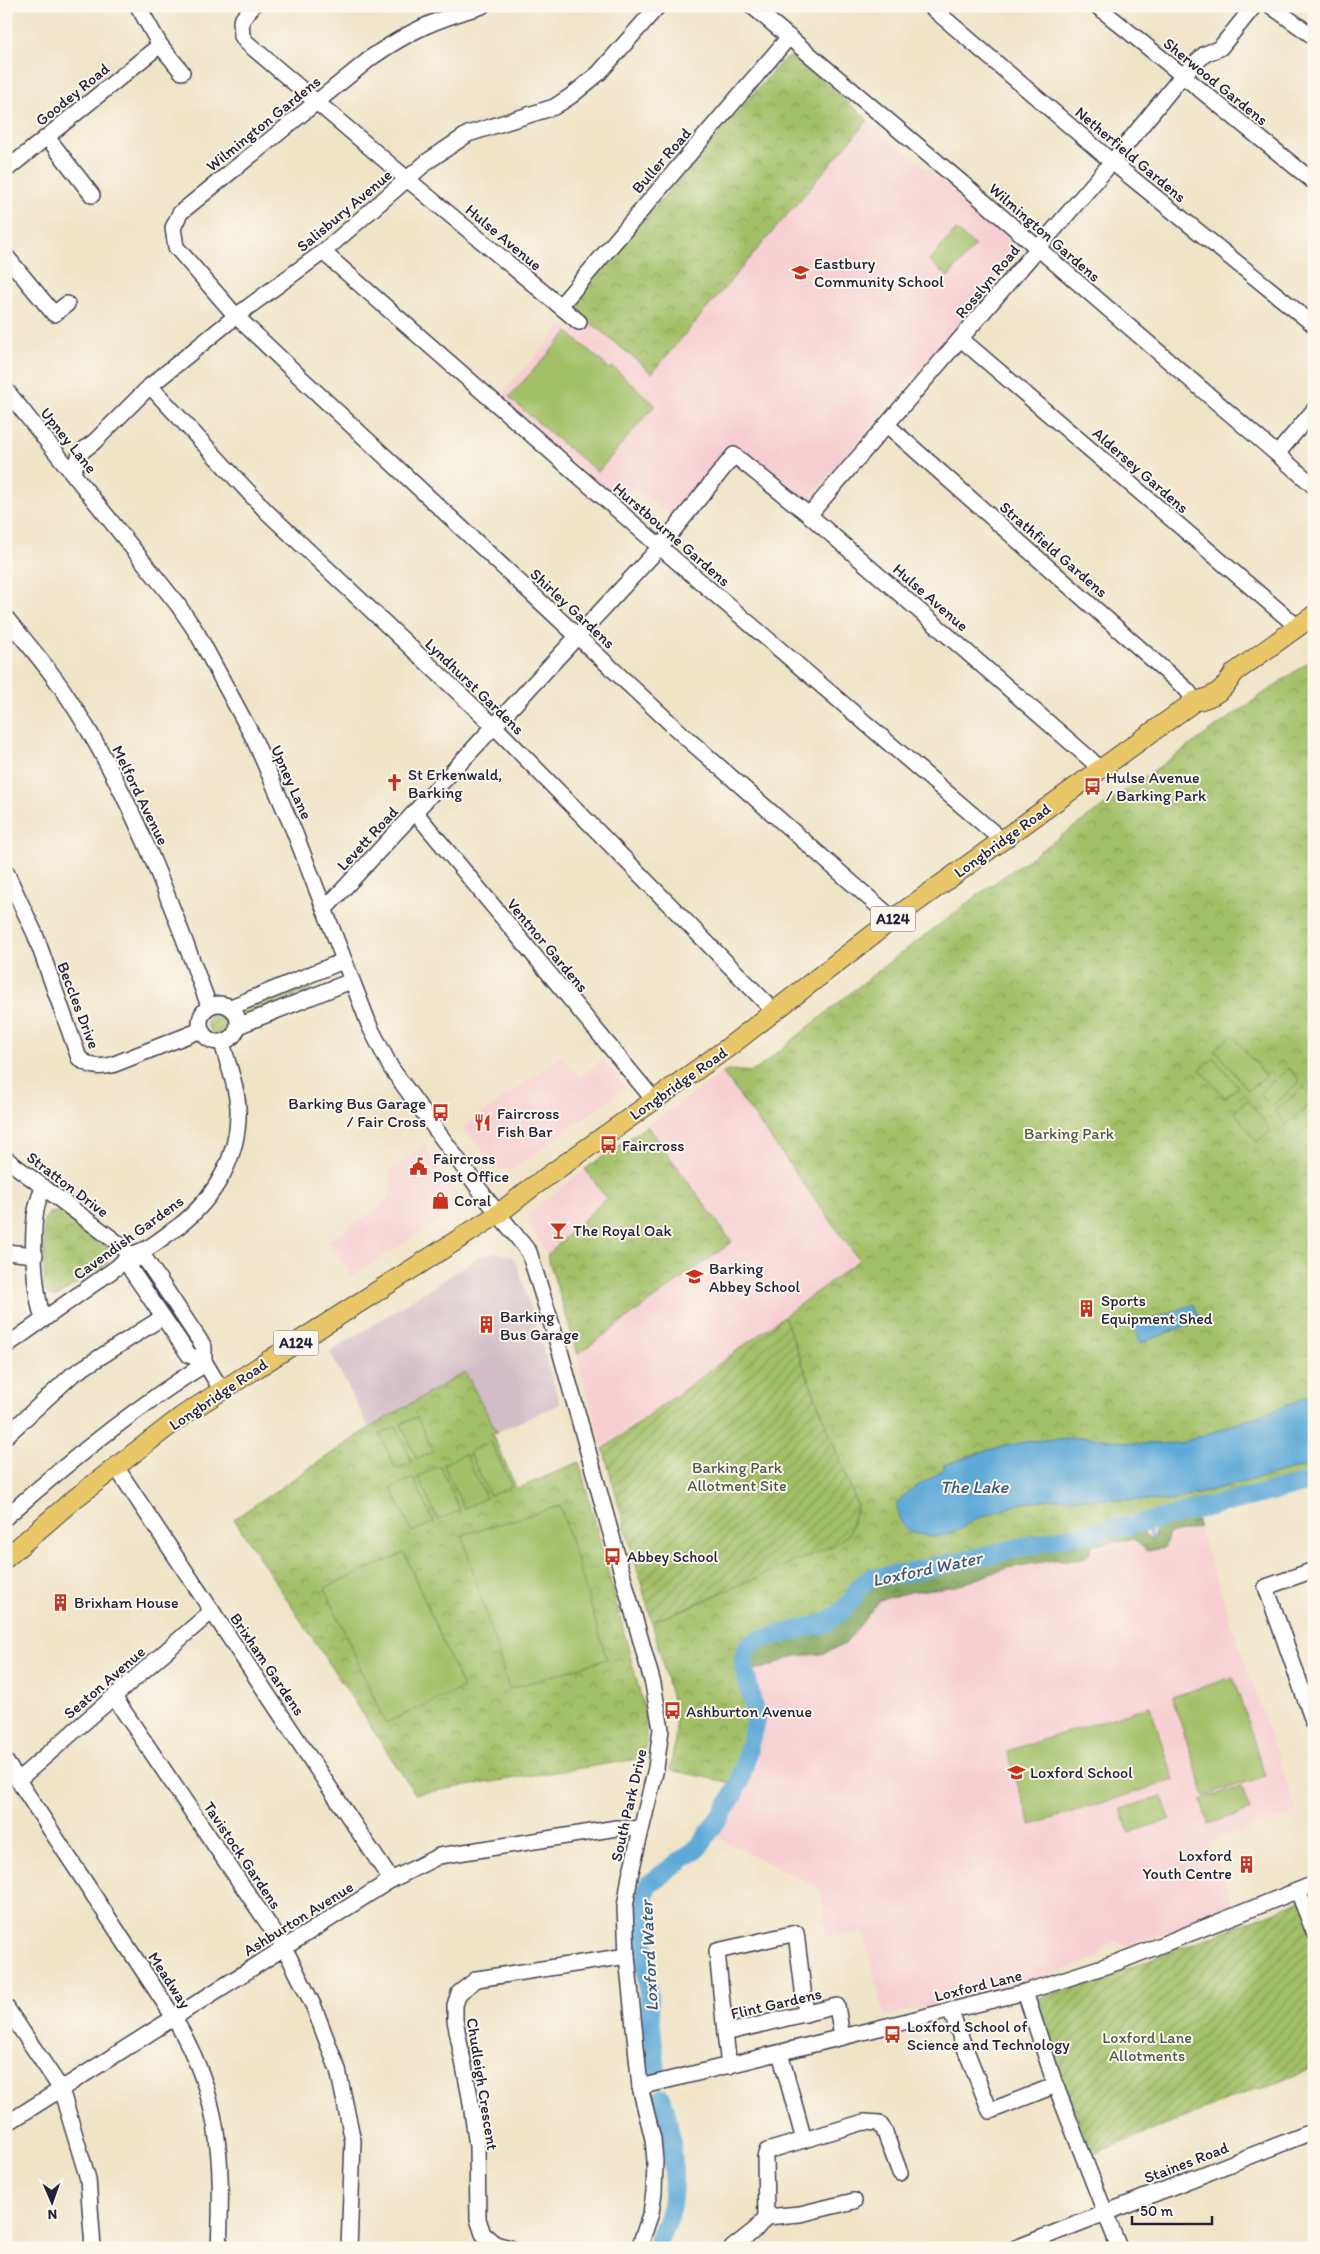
<svg xmlns="http://www.w3.org/2000/svg" width="1320" height="2254" font-family="Itim,sans-serif">
	<style>
		.built { fill: #f7cfd2 }
		.industrial { fill: #d2bdc6 }
		.forest { fill: url(#forest-crowns); stroke: #52644c }
		.park { fill: url(#park-crowns); stroke: #627151 }
		.garden { fill: url(#garden-furrows); stroke: #627151 }
		.pitch { fill: #a3c067; stroke: #627151 }
		.water { fill: #60aad8; stroke: #41668a }
		.lines { fill: none; stroke-linecap: round; stroke-linejoin: round }
		.stream { stroke: #60aad8; stroke-width: 3 }
		.river { stroke: #60aad8; stroke-width: 19 }
		.minor-casing { stroke: #413f50; stroke-width: 18 }
		.major-casing { stroke: #413f50; stroke-width: 21 }
		.minor { stroke: #fff; stroke-width: 15 }
		.major { stroke: #e9c769; stroke-width: 19 }
		.labels { text-anchor: middle; stroke-width: 4; stroke-linejoin: round; paint-order: stroke }
		.shield { fill: #fbf7ec; stroke: #636270; stroke-width: 1 }
		.shield-label { font-size: 15px; font-weight: bold; fill: #22223b }
		.street-label { font-size: 16px; fill: #22223b; stroke: #fbf7ec }
		.poi-label { font-size: 16px; fill: #22223b; stroke: #fbf7ec; text-anchor: start }
		.park-label { font-size: 16px; fill: #4f594a; stroke: #fbf7ec }
		.water-label { font-size: 18px; font-style: italic; fill: #3b587a; stroke: #fbf7ec }
	</style>
	<defs>
		<pattern id="forest-crowns" width="20" height="18" patternUnits="userSpaceOnUse" patternTransform="scale(1.25)"><rect width="20" height="18" fill="#82a65c"/><path d="M2 6a3 3 0 1 1 6 0M12 15a3 3 0 1 1 6 0" fill="none" stroke="#6a874d"/></pattern>
		<pattern id="park-crowns" width="20" height="18" patternUnits="userSpaceOnUse" patternTransform="scale(1.25)"><rect width="20" height="18" fill="#a3c067"/><path d="M2 6a3 3 0 1 1 6 0M12 15a3 3 0 1 1 6 0" fill="none" stroke="#849c56"/></pattern>
		<pattern id="garden-furrows" width="10" height="10" patternUnits="userSpaceOnUse" patternTransform="scale(1.25)"><rect width="10" height="10" fill="#a3c067"/><path d="M-1 1l2-2M0 10L10 0M9 11l2-2" fill="none" stroke="#849c56"/></pattern>
	</defs>
	<rect width="100%" height="100%" fill="#fbf7ec"/>
	<filter id="ink" filterUnits="userSpaceOnUse"><feTurbulence type="fractalNoise" baseFrequency=".02" numOctaves="2"/><feDisplacementMap in="SourceGraphic" scale="10" xChannelSelector="R" yChannelSelector="G"/><feConvolveMatrix kernelMatrix="1 2 1 2 8 2 1 2 1" color-interpolation-filters="sRGB"/></filter>
	<filter id="wash" filterUnits="userSpaceOnUse"><feTurbulence type="fractalNoise" baseFrequency=".0096" numOctaves="4" result="noise"/><feDisplacementMap in="SourceGraphic" scale="20" xChannelSelector="R" yChannelSelector="G"/><feGaussianBlur stdDeviation="1.12" result="paint"/><feColorMatrix in="noise" values="0 0 0 0 0 0 0 0 0 0 0 0 0 0 0 0 0 1.4 0 .05"/><feComposite in="paint" operator="in"/></filter>
	<g filter="url(#wash)">
		<rect width="100%" height="100%" fill="#f0e4c7"/>
		<g class="built">
			<path d="M791 57 798 58 868 120 1022 249 807 501 736 443 674 517 633 487 620 500 497 399 563 325 572 332 584 317 576 305 578 295 783 60Z"/>
			<path d="M561 1056 581 1077 603 1059 626 1088 510 1171 500 1170 463 1128Z"/>
			<path d="M723 1073 859 1260 603 1449 559 1295 547 1255 529 1225V1213L585 1169Z"/>
			<path d="M426 1144 428 1154 457 1196 456 1210 352 1276 328 1241 381 1207 391 1191 390 1170Z"/>
			<path d="M1195 1517 1297 1812 1210 1843 1234 1906 1129 1946 1117 1941 1105 1946 1098 1958 1033 1981 885 2017 863 1932 827 1937 821 1890 714 1835 743 1792 750 1761 760 1730 761 1710 749 1661 752 1651 761 1645 834 1625 849 1613 865 1589 875 1582 901 1579Z"/>
		</g>
		<path class="industrial" d="M497 1252 511 1256 517 1264 560 1404 497 1432 465 1372 369 1428 330 1352 481 1256Z"/>
		<path class="forest" d="M1195 1517 1199 1527 1169 1534 1164 1548 1147 1551 1133 1539 1093 1545 1088 1555 1078 1560H1054L1008 1568 957 1586 910 1592 880 1600 845 1644 822 1654 796 1656 764 1668 751 1670 749 1657 755 1648 834 1625 849 1613 869 1585 875 1582 901 1579 1070 1542 1141 1530 1150 1540 1153 1539 1156 1527Z"/>
		<g class="park">
			<path d="M791 57 798 58 868 120 652 373 580 314 576 305 578 295 783 60Z"/>
			<path d="M1314 658V1478L1123 1524 954 1558 903 1571 872 1574 863 1578 856 1585 849 1600 826 1620 758 1637 742 1650 741 1666 753 1719 737 1784 670 1770 676 1733 674 1708 652 1622 688 1608 849 1534 857 1505 784 1316 859 1260 723 1073C734 1066 744 1075 756 1070L880 969 993 884Z"/>
			<path d="M647 1126 732 1242 578 1354 547 1255 606 1198 585 1169Z"/>
			<path d="M60 1211 104 1243 111 1252 107 1264 56 1297 51 1296 44 1290V1220L50 1213Z"/>
			<path d="M465 1372 497 1432 492 1434 517 1489 579 1462 645 1712 646 1737 644 1758 415 1794 234 1519 369 1428Z"/>
		</g>
		<g class="garden">
			<path d="M308 982 312 989 243 1016 242 1015 241 1009Z"/>
			<circle cx="219" cy="1022" r="12"/>
			<path d="M159 1287 199 1347 195 1353 152 1292Z"/>
			<path d="M784 1316 857 1505 849 1534 834 1545 652 1622 603 1449Z"/>
			<path d="M1314 1894V2068L1260 2090 1256 2089 1093 2154 1087 2144 1034 2006 1039 1998 1108 1976 1274 1912Z"/>
		</g>
		<g class="pitch">
			<path d="M956 230 975 246 948 277 929 261Z"/>
			<path d="M568 332 610 369 613 367 655 405 598 472 552 435 509 397Z"/>
			<path d="M1232 1035 1266 1076 1248 1090 1215 1049Z"/>
			<path d="M1214 1058 1238 1087 1225 1098 1200 1069Z"/>
			<path d="M1289 1068 1300 1082 1271 1107 1259 1093Z"/>
			<path d="M1304 1087 1314 1098V1101L1286 1125 1275 1111Z"/>
			<path d="M1248 1100 1271 1131 1257 1142 1234 1111Z"/>
			<path d="M417 1417 433 1452 417 1459 401 1424Z"/>
			<path d="M396 1427 412 1462 396 1469 380 1434Z"/>
			<path d="M491 1442 512 1486 490 1496 469 1452Z"/>
			<path d="M465 1454 486 1498 464 1508 443 1464Z"/>
			<path d="M440 1466 460 1510 438 1520 418 1476Z"/>
			<path d="M413 1478 434 1522 412 1532 391 1488Z"/>
			<path d="M560 1506 607 1659 509 1689 462 1535Z"/>
			<path d="M404 1553 463 1688 385 1723 325 1588Z"/>
			<path d="M1233 1677 1265 1776 1205 1796 1172 1697Z"/>
			<path d="M1150 1706 1174 1780 1031 1825 1007 1751Z"/>
			<path d="M1242 1787 1249 1811 1208 1824 1201 1800Z"/>
			<path d="M1162 1796 1170 1819 1129 1833 1121 1809Z"/>
		</g>
		<g class="water">
			<path d="M1194 1304 1200 1321 1140 1343 1134 1326Z"/>
			<path d="M1314 1393V1464L1170 1501 1056 1498 1022 1503 973 1520 961 1529 947 1535 932 1537 909 1532C870 1490 940 1485 944 1465L988 1450 1025 1442 1053 1439 1086 1437 1142 1444 1181 1443 1281 1408Z"/>
		</g>
		<g class="lines">
			<path class="stream" d="M1147 1522 1151 1538"/>
			<g class="river">
				<path d="M656 2068C653 2037 635 1903 649 1884L699 1847 727 1806 740 1782 756 1719 743 1661 748 1646 757 1640 826 1623 842 1611 852 1600 858 1588 870 1578 902 1574 1058 1539 1147 1522 1314 1481"/>
				<path d="M655 2248C662 2233 670 2217 672 2201 676 2168 672 2130 662 2098"/>
			</g>
		</g>
	</g>
	<g filter="url(#ink)">
		<g class="lines">
			<defs>
				<g id="minor">
					<path d="M138 6 160 45 182 72"/>
					<path d="M253 6 241 21 242 36 246 42 407 179 579 322"/>
					<path d="M482 6C437 19 411 30 372 57L180 213 173 228 176 247 236 316 301 378 683 735 893 919"/>
					<path d="M752 6 975 194 1314 486"/>
					<path d="M930 6 1112 162 1314 325"/>
					<path d="M1097 6 1314 182"/>
					<path d="M1271 6 1314 37"/>
					<path d="M47 137 92 195"/>
					<path d="M6 170 160 45"/>
					<path d="M323 252 660 547 1002 840"/>
					<path d="M6 256 54 314 67 304"/>
					<path d="M560 306 789 37"/>
					<path d="M961 339 1299 628"/>
					<path d="M150 386 267 512 493 725 768 1005 774 1013"/>
					<path d="M6 390 178 605 197 633 254 739 294 831 370 1027 391 1068 485 1197 529 1252 560 1351 653 1684 661 1729 656 1768 630 1876 625 1907 627 1956 640 2087 653 2139 655 2161 654 2192 651 2213 639 2248"/>
					<path d="M887 425 1187 690 1195 701"/>
					<path d="M1277 454 1314 410"/>
					<path d="M73 472 81 452 94 442 150 386 236 316 323 252 428 161 468 134 554 107 571 96 599 73 658 6"/>
					<path d="M809 515 1112 162 1182 76 1205 54 1220 48 1254 6"/>
					<path d="M6 618C27 643 49 668 67 696 130 790 170 900 209 1006"/>
					<path d="M415 812 654 1100"/>
					<path d="M6 872 35 934 79 1058C90 1067 98 1068 112 1065L201 1030"/>
					<path d="M325 909 660 547 734 455 809 515 1090 759 1100 770"/>
					<circle cx="219" cy="1023" r="19"/>
					<path d="M231 1007 343 961"/>
					<path d="M238 1026 351 981"/>
					<path d="M6 1159 123 1247 130 1256 131 1270 189 1355 204 1361V1347L146 1260 130 1256"/>
					<path d="M6 1252 35 1255"/>
					<path d="M43 1319C34 1291 27 1213 44 1188"/>
					<path d="M6 1346 116 1268C121 1264 126 1258 131 1255 136 1252 143 1251 148 1248 159 1241 169 1233 179 1226 215 1198 240 1155 238 1108 237 1085 227 1063 222 1042"/>
					<path d="M204 1361 222 1391"/>
					<path d="M6 1436 72 1375 163 1317"/>
					<path d="M116 1467 391 1880"/>
					<path d="M6 1517C68 1462 134 1408 205 1364"/>
					<path d="M1314 1573 1311 1571 1266 1587 1314 1724"/>
					<path d="M114 1697 284 1947 314 2007 338 2070 353 2141 349 2248"/>
					<path d="M6 1762 171 2013C221 2094 223 2156 219 2248"/>
					<path d="M18 1780 212 1611"/>
					<path d="M1298 1891 1314 1932"/>
					<path d="M1025 1992 1055 2084 1119 2248"/>
					<path d="M6 2007 61 2089 88 2179 93 2248"/>
					<path d="M950 2010 990 2111 1046 2089"/>
					<path d="M725 2033 717 1951 796 1933 806 2014"/>
					<path d="M780 2053 804 2140"/>
					<path d="M729 2066 725 2033 837 2006 842 2037"/>
					<path d="M640 2087 1025 1992 1118 1962 1314 1884"/>
					<path d="M6 2124 391 1880 439 1856 617 1828 641 1829"/>
					<path d="M766 2217 800 2214 854 2201"/>
					<path d="M510 2248 495 2244 483 2234 478 2219 477 2146 470 2097 455 2020V2005L459 1993 477 1979 627 1956"/>
					<path d="M732 2248 756 2229 766 2217 765 2157 767 2151 864 2122 879 2123 884 2130 900 2173"/>
					<path d="M1016 2248 1314 2131"/>
				</g>
				<path id="major" d="M6 1558 73 1500 182 1416 498 1214 531 1188 726 1049 893 919 1195 701C1214 698 1225 689 1234 673L1314 615"/>
			</defs>
			<use href="#minor" class="minor-casing"/>
			<use href="#major" class="major-casing"/>
			<use href="#minor" class="minor"/>
			<use href="#major" class="major"/>
		</g>
	</g>
	<defs>
		<symbol id="school-bare" viewBox="-9 -9 18 18"><path d="M0-5L7-2L0 1L-7-2ZM-4 1L0 2.5L4 1V4Q0 6-4 4Z" fill="#c8321e" stroke="#fbf7ec" stroke-width="2.5" paint-order="stroke"/></symbol>
		<symbol id="church-bare" viewBox="-9 -9 18 18"><path d="M-1.2-6h2.4v3.5h3.3v2.4h-3.3V6h-2.4V-.1h-3.3v-2.4h3.3Z" fill="#c8321e" stroke="#fbf7ec" stroke-width="2.5" paint-order="stroke"/></symbol>
		<symbol id="bus-bare" viewBox="-9 -9 18 18"><path d="M-5-6H5V4H4V6H2V4H-2V6H-4V4H-5ZM-3.5-4V0h7V-4ZM-3.5 1.2v1.5H-2V1.2ZM2 1.2v1.5H3.5V1.2Z" fill="#c8321e" stroke="#fbf7ec" stroke-width="2.5" paint-order="stroke"/></symbol>
		<symbol id="restaurant-bare" viewBox="-9 -9 18 18"><path d="M-5-6h1v4h1v-4h1v4h1v-4h1v5L-1.5 .5V6h-2V.5L-5-1ZM5-6V6H3V1.5H1.5Q1.5-4 5-6Z" fill="#c8321e" stroke="#fbf7ec" stroke-width="2.5" paint-order="stroke"/></symbol>
		<symbol id="civic-bare" viewBox="-9 -9 18 18"><path d="M-.6-6.5H3V-4.5H.6V-3L4-1V1h2V6H-6V1h2V-1L-.6-3ZM-1.2 2.5V6h2.4V2.5Z" fill="#c8321e" stroke="#fbf7ec" stroke-width="2.5" paint-order="stroke"/></symbol>
		<symbol id="shop-bare" viewBox="-9 -9 18 18"><path d="M-5-2.5h2.3a2.7 3.5 0 0 1 5.4 0H5L5.5 6h-11ZM-1.5-2.5h3a1.5 2.3 0 0 0-3 0Z" fill="#c8321e" stroke="#fbf7ec" stroke-width="2.5" paint-order="stroke"/></symbol>
		<symbol id="bar-bare" viewBox="-9 -9 18 18"><path d="M-6-5H6L.8 .8V4.5H3.5V6h-7V4.5H-.8V.8Z" fill="#c8321e" stroke="#fbf7ec" stroke-width="2.5" paint-order="stroke"/></symbol>
		<symbol id="building-bare" viewBox="-9 -9 18 18"><path d="M-4-6H4V6H1V3H-1V6H-4ZM-2.5-4.3h1.7v1.8h-1.7ZM.8-4.3h1.7v1.8H.8ZM-2.5-1h1.7V.8h-1.7ZM.8-1h1.7V.8H.8Z" fill="#c8321e" stroke="#fbf7ec" stroke-width="2.5" paint-order="stroke"/></symbol>
	</defs>
	<g fill-rule="evenodd">
		<use href="#school-bare" x="788" y="260" width="25" height="25"/>
		<use href="#church-bare" x="382" y="770" width="25" height="25"/>
		<use href="#bus-bare" x="1080" y="774" width="25" height="25"/>
		<use href="#bus-bare" x="428" y="1100" width="25" height="25"/>
		<use href="#restaurant-bare" x="470" y="1110" width="25" height="25"/>
		<use href="#bus-bare" x="596" y="1132" width="25" height="25"/>
		<use href="#civic-bare" x="406" y="1154" width="25" height="25"/>
		<use href="#shop-bare" x="428" y="1188" width="25" height="25"/>
		<use href="#bar-bare" x="546" y="1218" width="25" height="25"/>
		<use href="#school-bare" x="682" y="1264" width="25" height="25"/>
		<use href="#building-bare" x="1074" y="1296" width="25" height="25"/>
		<use href="#building-bare" x="474" y="1312" width="25" height="25"/>
		<use href="#bus-bare" x="600" y="1544" width="25" height="25"/>
		<use href="#building-bare" x="48" y="1590" width="25" height="25"/>
		<use href="#bus-bare" x="660" y="1698" width="25" height="25"/>
		<use href="#school-bare" x="1004" y="1760" width="25" height="25"/>
		<use href="#building-bare" x="1234" y="1852" width="25" height="25"/>
		<use href="#bus-bare" x="880" y="2022" width="25" height="25"/>
	</g>
	<g class="labels">
		<g class="shield">
			<rect x="870.5" y="906.5" width="45" height="25" rx="4"/>
			<rect x="273.5" y="1330.5" width="45" height="25" rx="4"/>
		</g>
		<g class="shield-label">
			<text x="893" y="924">A124</text>
			<text x="296" y="1348">A124</text>
		</g>
		<g class="street-label">
			<text transform="translate(1216 81) rotate(39)" y="6">Sherwood Gardens</text>
			<text transform="translate(72 94) rotate(-39)" y="6">Goodey Road</text>
			<text transform="translate(263 123) rotate(-39)" y="6">Wilmington Gardens</text>
			<text transform="translate(1131 154) rotate(40)" y="6">Netherfield Gardens</text>
			<text transform="translate(661 160) rotate(-49)" y="6">Buller Road</text>
			<text transform="translate(344 210) rotate(-40)" y="6">Salisbury Avenue</text>
			<text transform="translate(1045 232) rotate(41)" y="6">Wilmington Gardens</text>
			<text transform="translate(504 237) rotate(40)" y="6">Hulse Avenue</text>
			<text transform="translate(987 281) rotate(-50)" y="6">Rosslyn Road</text>
			<text transform="translate(69 440) rotate(51)" y="6">Upney Lane</text>
			<text transform="translate(1141 470) rotate(41)" y="6">Aldersey Gardens</text>
			<text transform="translate(672 534) rotate(41)" y="6">Hurstbourne Gardens</text>
			<text transform="translate(1054 549) rotate(41)" y="6">Strathfield Gardens</text>
			<text transform="translate(931 597) rotate(41)" y="6">Hulse Avenue</text>
			<text transform="translate(573 608) rotate(43)" y="6">Shirley Gardens</text>
			<text transform="translate(475 686) rotate(44)" y="6">Lyndhurst Gardens</text>
			<text transform="translate(292 782) rotate(66)" y="6">Upney Lane</text>
			<text transform="translate(141 795) rotate(64)" y="6">Melford Avenue</text>
			<text transform="translate(367 838) rotate(-47)" y="6">Levett Road</text>
			<text transform="translate(1002 840) rotate(-36)" y="6">Longbridge Road</text>
			<text transform="translate(548 945) rotate(50)" y="6">Ventnor Gardens</text>
			<text transform="translate(79 1005) rotate(69)" y="6">Beccles Drive</text>
			<text transform="translate(678 1083) rotate(-35)" y="6">Longbridge Road</text>
			<text transform="translate(68 1184) rotate(37)" y="6">Stratton Drive</text>
			<text transform="translate(128 1237) rotate(-36)" y="6">Cavendish Gardens</text>
			<text transform="translate(218 1394) rotate(-34)" y="6">Longbridge Road</text>
			<text transform="translate(268 1664) rotate(56)" y="6">Brixham Gardens</text>
			<text transform="translate(104 1682) rotate(-41)" y="6">Seaton Avenue</text>
			<text transform="translate(628 1805) rotate(-77)" y="6">South Park Drive</text>
			<text transform="translate(243 1855) rotate(56)" y="6">Tavistock Gardens</text>
			<text transform="translate(298 1918) rotate(-32)" y="6">Ashburton Avenue</text>
			<text transform="translate(170 1980) rotate(57)" y="6">Meadway</text>
			<text transform="translate(978 1985) rotate(-14)" y="6">Loxford Lane</text>
			<text transform="translate(776 2003) rotate(-13)" y="6">Flint Gardens</text>
			<text transform="translate(483 2084) rotate(81)" y="6">Chudleigh Crescent</text>
			<text transform="translate(1186 2162) rotate(-21)" y="6">Staines Road</text>
		</g>
		<g class="poi-label">
			<text x="814" y="269">Eastbury<tspan x="814" dy="18">Community School</tspan></text>
			<text x="408" y="780">St Erkenwald,<tspan x="408" dy="18">Barking</tspan></text>
			<text x="1106" y="783">Hulse Avenue<tspan x="1106" dy="18">/ Barking Park</tspan></text>
			<text x="426" y="1109" text-anchor="end">Barking Bus Garage<tspan x="426" dy="18">/ Fair Cross</tspan></text>
			<text x="497" y="1119">Faircross<tspan x="497" dy="18">Fish Bar</tspan></text>
			<text x="622" y="1151">Faircross</text>
			<text x="433" y="1164">Faircross<tspan x="433" dy="18">Post Office</tspan></text>
			<text x="454" y="1206">Coral</text>
			<text x="573" y="1236">The Royal Oak</text>
			<text x="709" y="1274">Barking<tspan x="709" dy="18">Abbey School</tspan></text>
			<text x="1101" y="1306">Sports<tspan x="1101" dy="18">Equipment Shed</tspan></text>
			<text x="500" y="1322">Barking<tspan x="500" dy="18">Bus Garage</tspan></text>
			<text x="627" y="1562">Abbey School</text>
			<text x="74" y="1608">Brixham House</text>
			<text x="686" y="1717">Ashburton Avenue</text>
			<text x="1030" y="1778">Loxford School</text>
			<text x="1232" y="1861" text-anchor="end">Loxford<tspan x="1232" dy="18">Youth Centre</tspan></text>
			<text x="907" y="2032">Loxford School of<tspan x="907" dy="18">Science and Technology</tspan></text>
		</g>
		<g class="park-label">
			<text x="1069" y="1139">Barking Park</text>
			<text x="737" y="1473">Barking Park<tspan x="737" dy="18">Allotment Site</tspan></text>
			<text x="1147" y="2043">Loxford Lane<tspan x="1147" dy="18">Allotments</tspan></text>
		</g>
		<g class="water-label">
			<text x="974" y="1493">The Lake</text>
			<text transform="translate(927 1569) rotate(-12)" y="6">Loxford Water</text>
			<text transform="translate(649 1956) rotate(-93)" y="6">Loxford Water</text>
		</g>
	</g>
	<rect width="1320" height="2254" fill="none" stroke="#fbf7ec" stroke-width="25"/>
	<g transform="translate(52 2202) rotate(178)" stroke="#fbf7ec" stroke-width="4" paint-order="stroke">
	<path d="M0-4L9 19L0 12L-9 19Z" fill="#22223b"/>
	<text y="-8" font-size="14" font-weight="bold" text-anchor="middle" fill="#22223b">N</text>
	</g>
	<path d="M1132 2216v8h80v-8" fill="none" stroke="#22223b" stroke-width="2.5"/>
	<text x="1140" y="2216" font-size="15" fill="#22223b" stroke="#fbf7ec" stroke-width="4" paint-order="stroke">50 m</text>
</svg>
